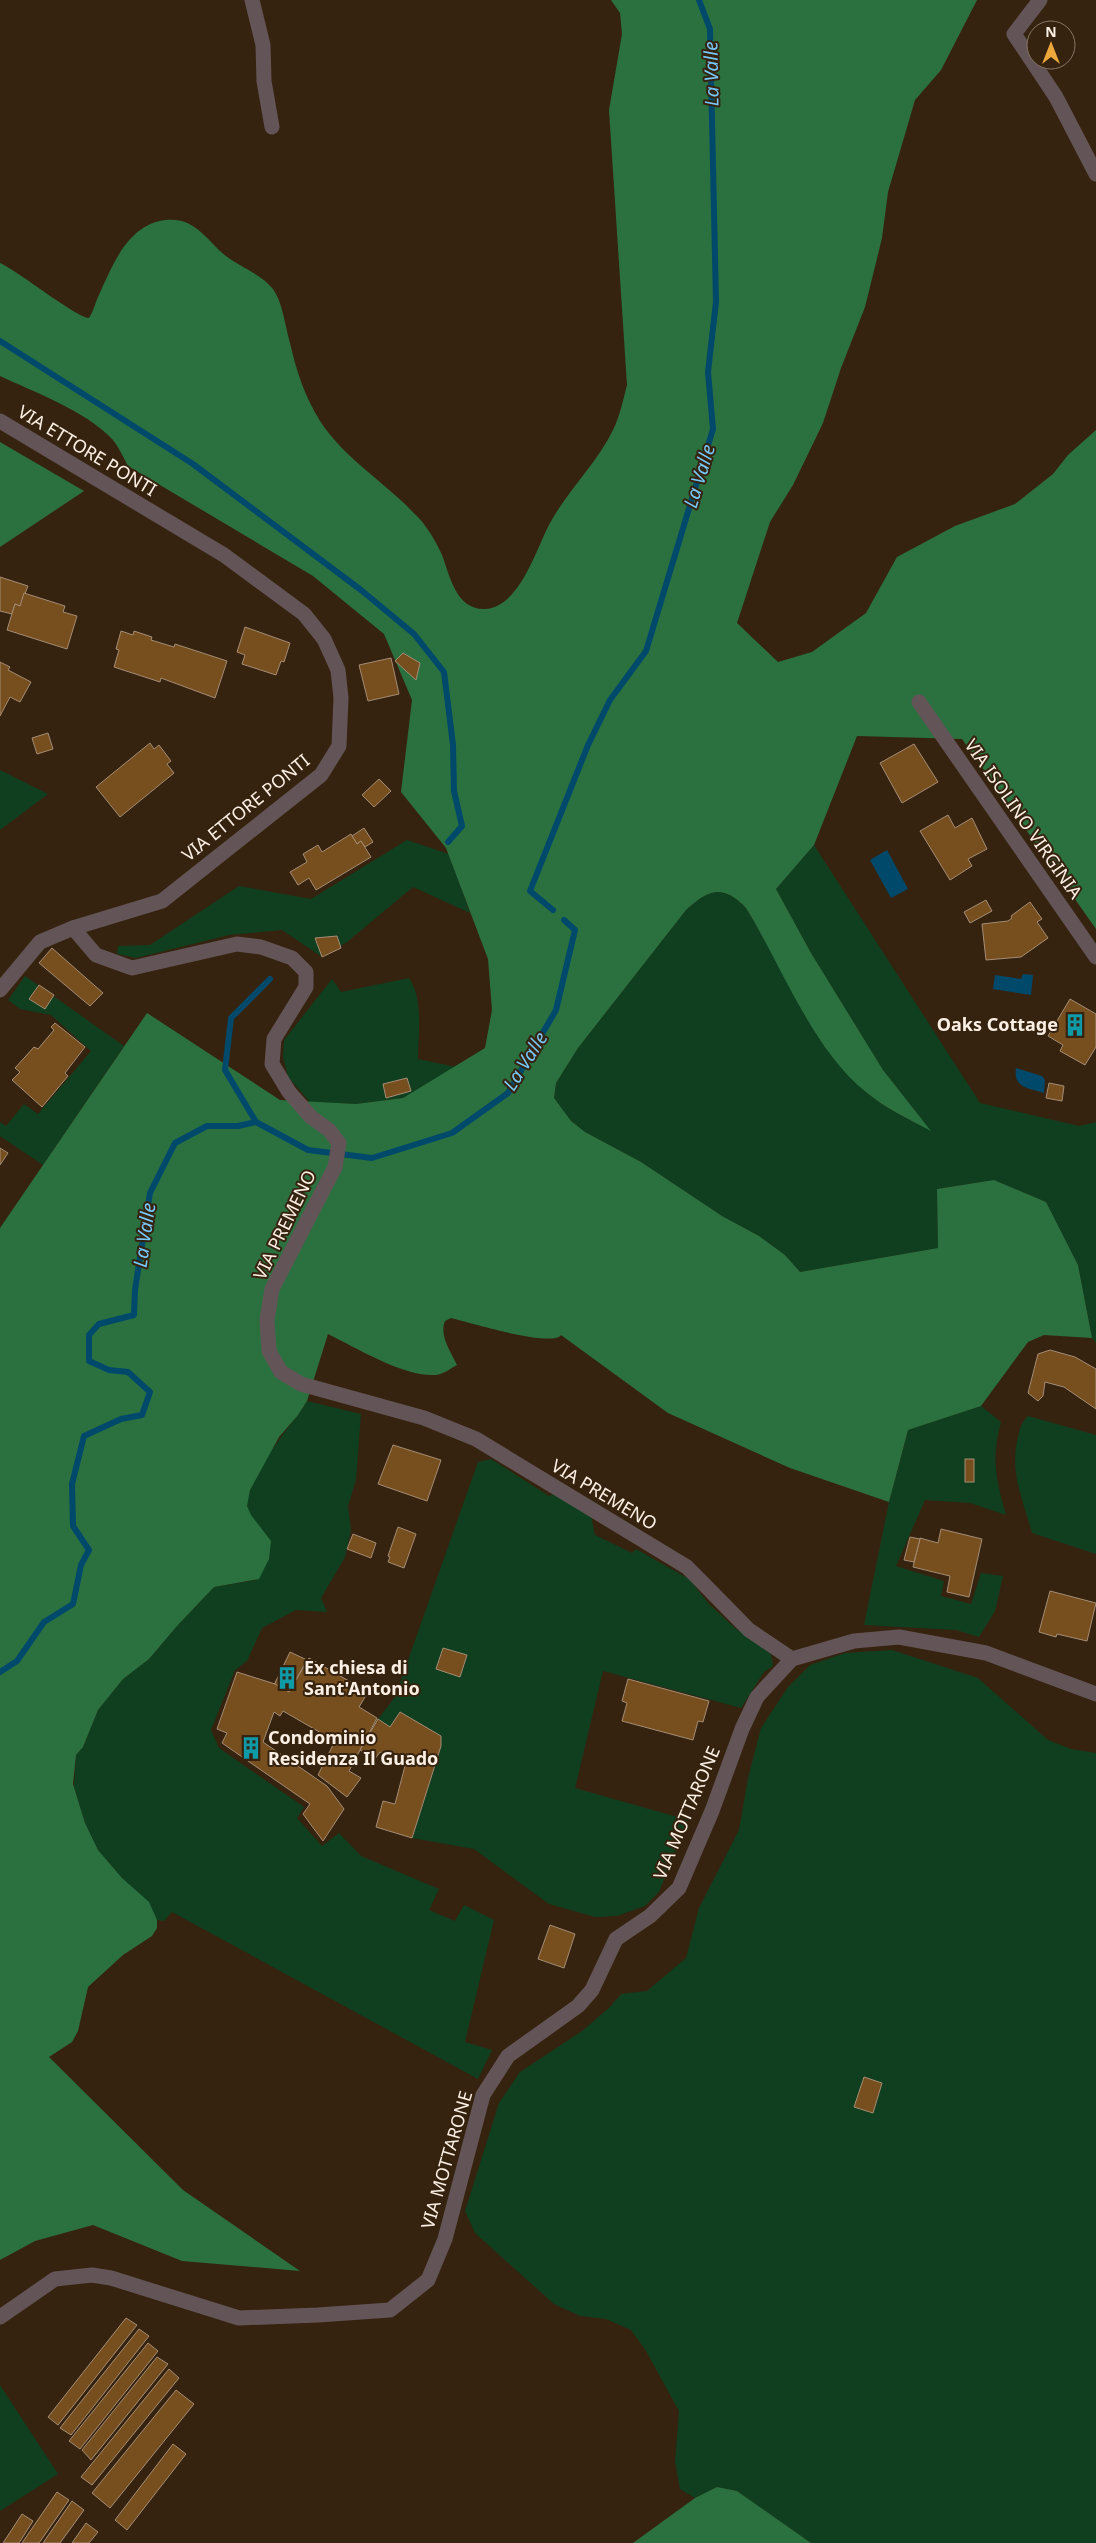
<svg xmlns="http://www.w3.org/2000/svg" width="1096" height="2543" font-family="'Noto Sans',sans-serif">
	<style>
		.green { fill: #0f3f1f }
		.forest { fill: #2b7140 }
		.water { fill: #00496a }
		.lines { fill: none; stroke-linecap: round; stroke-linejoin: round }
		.stream { stroke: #00496a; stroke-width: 6 }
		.building { fill: #774e1e; stroke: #a48d76 }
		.minor { stroke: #635557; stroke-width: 15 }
		.labels { text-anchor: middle; stroke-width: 4; stroke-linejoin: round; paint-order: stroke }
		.street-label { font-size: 18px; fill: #fcefe3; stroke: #36230f }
		.poi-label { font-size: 18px; font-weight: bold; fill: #fcefe3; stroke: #36230f; text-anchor: start }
		.water-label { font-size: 19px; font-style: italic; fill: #76c9fb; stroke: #36230f }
	</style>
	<rect width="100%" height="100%" fill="#36230f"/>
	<g class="green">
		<path d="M0 770 48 794 0 830Z"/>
		<path d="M407 840 449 854 470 913 413 887 347 942 322 957 282 930 229 935 136 958 117 954 118 946 150 945 239 886 311 899Z"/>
		<path d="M814 845 980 1103 1079 1126 1096 1122V1343L1092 1338 1078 1265 1046 1202 994 1180 937 1189 938 1248 800 1272 785 1255 759 1236 722 1216 641 1162 585 1132 571 1121 554 1099 556 1083 578 1048 686 910C709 889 723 884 746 908 784 969 810 1041 864 1090 883 1107 907 1119 930 1130L883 1070 811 953 776 889Z"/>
		<path d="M25 976 124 1046 43 1165 0 1136V1122L6 1126 24 1104 38 1114 91 1051 51 1015 20 1009 8 1000Z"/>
		<path d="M409 978C424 1000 418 1034 418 1059L456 1067 403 1098 356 1104 310 1102 288 1077 283 1057 284 1040 332 979 341 992Z"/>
		<path d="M307 1401 361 1414 356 1480 348 1506 351 1530 345 1557 321 1598 327 1612 296 1610 262 1628 247 1661 235 1670 211 1730 219 1748 304 1807 297 1818 322 1846 339 1833 361 1856 439 1889 429 1910 455 1921 464 1905 494 1920 465 2042 492 2050 478 2079 172 1912 164 1921 157 1920 150 1905 122 1878 98 1850 85 1823 74 1787 76 1755 83 1747 98 1710 123 1679 149 1659 177 1626 214 1587 256 1580 270 1540C263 1531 247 1517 247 1505 247 1474 292 1426 307 1401Z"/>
		<path d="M981 1406 1001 1422C991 1459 996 1480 1006 1515L970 1503 925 1500 896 1566 944 1581 941 1596 971 1604 981 1573 1003 1576 995 1611 979 1637 956 1630 864 1625 889 1502 908 1430Z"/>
		<path d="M1028 1416 1096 1435V1554L1032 1533C1023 1499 1009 1473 1018 1437 1020 1428 1021 1423 1028 1416Z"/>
		<path d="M491 1459 549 1496 555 1493 591 1515 595 1535 632 1553 636 1549 689 1579 709 1604 735 1628 771 1654 773 1666 764 1672 741 1708 603 1671 575 1788 688 1820 659 1892 645 1906 617 1916 595 1917 549 1904 474 1849 412 1838 441 1746V1737L400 1712 390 1727 378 1719 395 1697 478 1462Z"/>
		<path d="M892 1650 978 1678 1048 1740 1071 1749 1096 1753V2543H811L737 2491 717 2487 695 2498 680 2489 675 2462 679 2411 646 2351 631 2330 606 2319 580 2316 554 2304 475 2233 465 2211 499 2103 520 2072 582 2031 610 2007 621 1994 647 1991 686 1958 699 1908 739 1830 748 1778 761 1728 788 1687 810 1665 845 1653Z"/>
		<path d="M0 2385 58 2474 0 2511Z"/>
	</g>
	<g class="forest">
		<path d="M611 0H977L941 70 915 100 888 192 882 238 865 307 841 368 823 423 793 485 770 522 737 623 778 662 812 652 866 613 897 557 955 526 1015 504 1053 474 1068 455 1096 430V929L962 739 857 736 814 845 776 889 811 953 883 1070 931 1131C908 1119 885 1108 866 1092 812 1049 782 966 746 908 723 884 709 889 686 910L578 1048 556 1083 554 1098 571 1121 585 1132 641 1162 722 1216 759 1236 785 1255 800 1272 938 1248 937 1189 994 1180 1046 1202 1078 1265 1092 1338 1044 1335 1028 1342 981 1406 908 1430 889 1502 790 1468 668 1413 561 1335C552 1348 468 1322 451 1318L445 1321C439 1336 451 1352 457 1365 450 1369 443 1374 436 1375 403 1377 357 1348 328 1334L307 1401 298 1415 279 1437 250 1490 247 1506 251 1515 271 1541 269 1559 259 1579 214 1587 177 1626 149 1659 123 1679 98 1710 83 1747 76 1755 73 1784 85 1823 98 1850 122 1878 149 1902 157 1920V1928L152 1936 123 1955 88 1987 78 2031 72 2042 49 2057 183 2190 300 2271 182 2261 93 2225 35 2241 0 2260V1228L147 1013 280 1100 356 1104 403 1098 485 1048 492 1010 488 959 446 848 401 792 412 700 384 634 313 576 128 466C123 457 119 447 112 439 86 411 34 392 0 376V263C18 271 77 318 89 318 93 312 95 304 98 297 112 267 127 224 166 220 191 217 204 235 220 251 236 266 259 272 273 289 283 303 285 326 290 343 296 370 305 397 320 421 342 455 378 478 407 506 413 513 421 519 426 527 432 535 438 546 442 555 450 576 456 610 485 609 520 607 536 549 550 523 568 490 597 463 613 430 620 416 623 400 627 385L609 110 622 34 620 13Z"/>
		<path d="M0 442 84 491 0 547Z"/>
		<path d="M717 2487 737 2491 811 2543H633L695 2498Z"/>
	</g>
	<g class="water">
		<path d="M887 850 908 889 891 898 870 860Z"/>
		<path d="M1023 974 1033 975 1031 995 993 989 995 975 1021 979Z"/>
		<path d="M1016 1068 1042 1076 1045 1080 1044 1093C1028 1088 1013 1088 1016 1068Z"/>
	</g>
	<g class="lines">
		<g class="stream">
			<path d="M0 341 193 464 361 590 414 634 444 672 453 745 454 791 462 826 448 842"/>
			<path d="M553 910 530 891 588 745 610 700 646 651 713 429 708 372 716 302 710 29 699 0"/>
			<path d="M256 1122 225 1070 231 1018 270 979"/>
			<path d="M0 1672 17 1661 44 1622 73 1604 81 1565 89 1550 73 1526 72 1484 84 1436 121 1419 142 1415 150 1392 128 1372 109 1370 89 1361V1335L99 1324 134 1315 135 1290 150 1193 175 1143 207 1126H238L256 1122 308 1150 372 1158 452 1133 508 1093 556 1010 575 930 564 920"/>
		</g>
	</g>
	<g class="building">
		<path d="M0 577 28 586 20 606 15 604 12 614 0 611Z"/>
		<path d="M24 593 65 606 63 612 77 616 67 649 7 630 15 604 20 606Z"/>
		<path d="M245 627 290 643 284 662 281 661 276 675 242 664 245 655 237 652Z"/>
		<path d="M121 631 133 635 134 631 152 637 151 640 174 647 175 644 227 661 215 698 161 678 160 682 114 667 119 650 116 649Z"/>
		<path d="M403 653 420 663 416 680 395 661Z"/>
		<path d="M391 658 399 694 368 701 359 665Z"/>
		<path d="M0 662 10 667 8 670 31 682 20 702 10 697 0 716Z"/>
		<path d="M48 733 53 749 37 754 32 738Z"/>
		<path d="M150 743 154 749 159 745 171 761 167 764 174 773 120 817 96 787Z"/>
		<path d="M914 744 938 782 902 803 880 763Z"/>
		<path d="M379 779 391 791 374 807 362 795Z"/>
		<path d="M948 815 955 828 972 818 987 849 968 859 972 866 950 880 920 831Z"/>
		<path d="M364 828 373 842 365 847 361 841 357 844 352 836Z"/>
		<path d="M351 834 357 844 361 841 371 857 316 890 309 878 298 885 290 872 307 862 303 854 318 845 322 852Z"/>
		<path d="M986 900 992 911 970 923 964 912Z"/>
		<path d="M1030 902 1042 919 1037 922 1048 938 1021 957 986 960 982 924 1008 921 1012 918 1011 916Z"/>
		<path d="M337 936 341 948 322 957 315 938Z"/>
		<path d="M52 948 103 993 90 1006 39 963Z"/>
		<path d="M39 985 54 995 45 1009 29 999Z"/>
		<path d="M1070 999 1096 1014V1047L1085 1065 1060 1051 1063 1045 1048 1036Z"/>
		<path d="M55 1023 85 1047 65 1073 68 1076 42 1107 12 1080 20 1072 15 1068 34 1047 38 1049 54 1030 51 1027Z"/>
		<path d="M407 1078 411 1091 386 1098 383 1084Z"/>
		<path d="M1049 1083 1064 1086 1062 1101 1046 1098Z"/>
		<path d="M0 1148 8 1153 0 1165Z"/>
		<path d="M1050 1350 1075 1357 1096 1369V1409L1064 1387 1045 1382 1043 1396 1038 1401 1028 1393 1038 1354Z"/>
		<path d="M393 1445 441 1460 427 1501 378 1484Z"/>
		<rect x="965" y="1459" width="9" height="23"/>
		<path d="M398 1527 416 1534 404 1568 388 1562 390 1557 388 1556Z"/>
		<path d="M941 1529 982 1539 969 1597 947 1592 950 1576 913 1567 920 1538 938 1543Z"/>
		<path d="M353 1534 376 1543 371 1558 347 1549Z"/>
		<path d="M910 1537 920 1539 914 1562 904 1560Z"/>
		<path d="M1050 1591 1096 1603 1087 1641 1057 1634 1056 1637 1039 1632Z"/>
		<path d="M443 1648 467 1655 460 1677 436 1669Z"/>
		<path d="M290 1652 307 1660 289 1692 274 1685Z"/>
		<path d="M309 1658 368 1692 359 1707 377 1718 349 1771 361 1778 347 1797 318 1775 335 1741 283 1711 280 1716 274 1712 263 1742 327 1786 344 1809 323 1841 303 1814 310 1804 222 1743 227 1733 217 1729 237 1672 275 1684 289 1692Z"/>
		<path d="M284 1665 290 1668 287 1676 280 1672Z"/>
		<path d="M628 1679 709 1701 703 1722 698 1721 693 1740 622 1721 627 1703 622 1701Z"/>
		<path d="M400 1712 441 1736V1746L412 1838 376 1827 383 1801 395 1804 405 1766 380 1752 375 1759 360 1750 378 1719 390 1727Z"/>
		<path d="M550 1925 575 1934 564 1968 538 1959Z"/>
		<path d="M864 2077 882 2083 873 2113 854 2107Z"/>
		<path d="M126 2318 137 2325 58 2425 48 2417Z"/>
		<path d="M139 2329 149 2336 71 2435 60 2428Z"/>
		<path d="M148 2343 158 2351 80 2449 69 2441Z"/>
		<path d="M157 2357 168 2364 91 2460 82 2450Z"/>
		<path d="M169 2369 179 2378 92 2485 81 2477Z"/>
		<path d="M176 2390 194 2404 110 2508 92 2493Z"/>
		<path d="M173 2444 186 2454 127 2530 115 2520Z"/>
		<path d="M57 2492 69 2500 39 2543H22Z"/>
		<path d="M72 2501 84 2510 60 2543H43Z"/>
		<path d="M22 2514 33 2521 19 2543H3Z"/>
		<path d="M86 2523 98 2532 89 2543H72Z"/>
	</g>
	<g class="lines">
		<g class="minor">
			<path d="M252 0 263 45 264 81 272 127"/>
			<path d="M1040 0 1014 34 1056 97 1096 174"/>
			<path d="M0 421 224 555 304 614 324 639 338 670 341 698 339 746 321 775 162 901 73 928 40 942 0 990"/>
			<path d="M919 702 1096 957"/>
			<path d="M73 928 96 955 132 968 237 944 261 947 292 958 306 972V987L274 1039 272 1064 289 1092 311 1117 329 1130 339 1143 335 1167 272 1289 267 1320 269 1351 281 1372 301 1384 424 1418 476 1439 687 1567 749 1630 792 1659"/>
			<path d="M0 2317 55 2279 92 2275 111 2278 239 2318 318 2315 390 2310 428 2280 445 2239 483 2095 508 2056 578 2006 592 1990 616 1939 650 1916 679 1888 712 1811 742 1729 757 1697 792 1659 854 1641 899 1637 986 1653 1096 1694"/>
		</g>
	</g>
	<defs>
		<symbol id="building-bare" viewBox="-9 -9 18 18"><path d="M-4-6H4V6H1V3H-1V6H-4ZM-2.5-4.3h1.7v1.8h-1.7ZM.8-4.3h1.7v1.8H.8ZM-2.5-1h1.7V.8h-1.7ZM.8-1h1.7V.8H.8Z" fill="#0f9aa8" stroke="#36230f" stroke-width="2.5" paint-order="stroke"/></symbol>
	</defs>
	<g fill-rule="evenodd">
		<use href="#building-bare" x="1059" y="1009" width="32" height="32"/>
		<use href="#building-bare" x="271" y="1662" width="32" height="32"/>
		<use href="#building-bare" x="235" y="1732" width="32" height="32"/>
	</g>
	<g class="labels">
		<g class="street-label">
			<text transform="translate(87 451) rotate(31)" y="6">VIA ETTORE PONTI</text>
			<text transform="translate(246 808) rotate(-39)" y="6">VIA ETTORE PONTI</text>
			<text transform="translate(1023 819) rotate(55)" y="6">VIA ISOLINO VIRGINIA</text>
			<text transform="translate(285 1225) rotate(-64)" y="6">VIA PREMENO</text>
			<text transform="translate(604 1495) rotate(31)" y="6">VIA PREMENO</text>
			<text transform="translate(687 1813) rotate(-67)" y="6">VIA MOTTARONE</text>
			<text transform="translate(447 2160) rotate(-74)" y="6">VIA MOTTARONE</text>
		</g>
		<g class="poi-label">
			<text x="1058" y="1031" text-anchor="end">Oaks Cottage</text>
			<text x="304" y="1674">Ex chiesa di<tspan x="304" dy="21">Sant'Antonio</tspan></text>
			<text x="268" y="1744">Condominio<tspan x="268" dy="21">Residenza Il Guado</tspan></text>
		</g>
		<g class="water-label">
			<text transform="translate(711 74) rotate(-91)" y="7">La Valle</text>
			<text transform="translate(699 476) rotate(-73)" y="7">La Valle</text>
			<text transform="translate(525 1061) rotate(-58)" y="7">La Valle</text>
			<text transform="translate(144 1235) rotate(-82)" y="7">La Valle</text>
		</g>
	</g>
	<g transform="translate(1051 45)"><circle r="24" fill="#36230f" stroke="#857564"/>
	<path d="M0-4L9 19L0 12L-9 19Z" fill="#eda83b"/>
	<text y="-8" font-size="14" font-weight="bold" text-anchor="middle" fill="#fcefe3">N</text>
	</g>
</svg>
